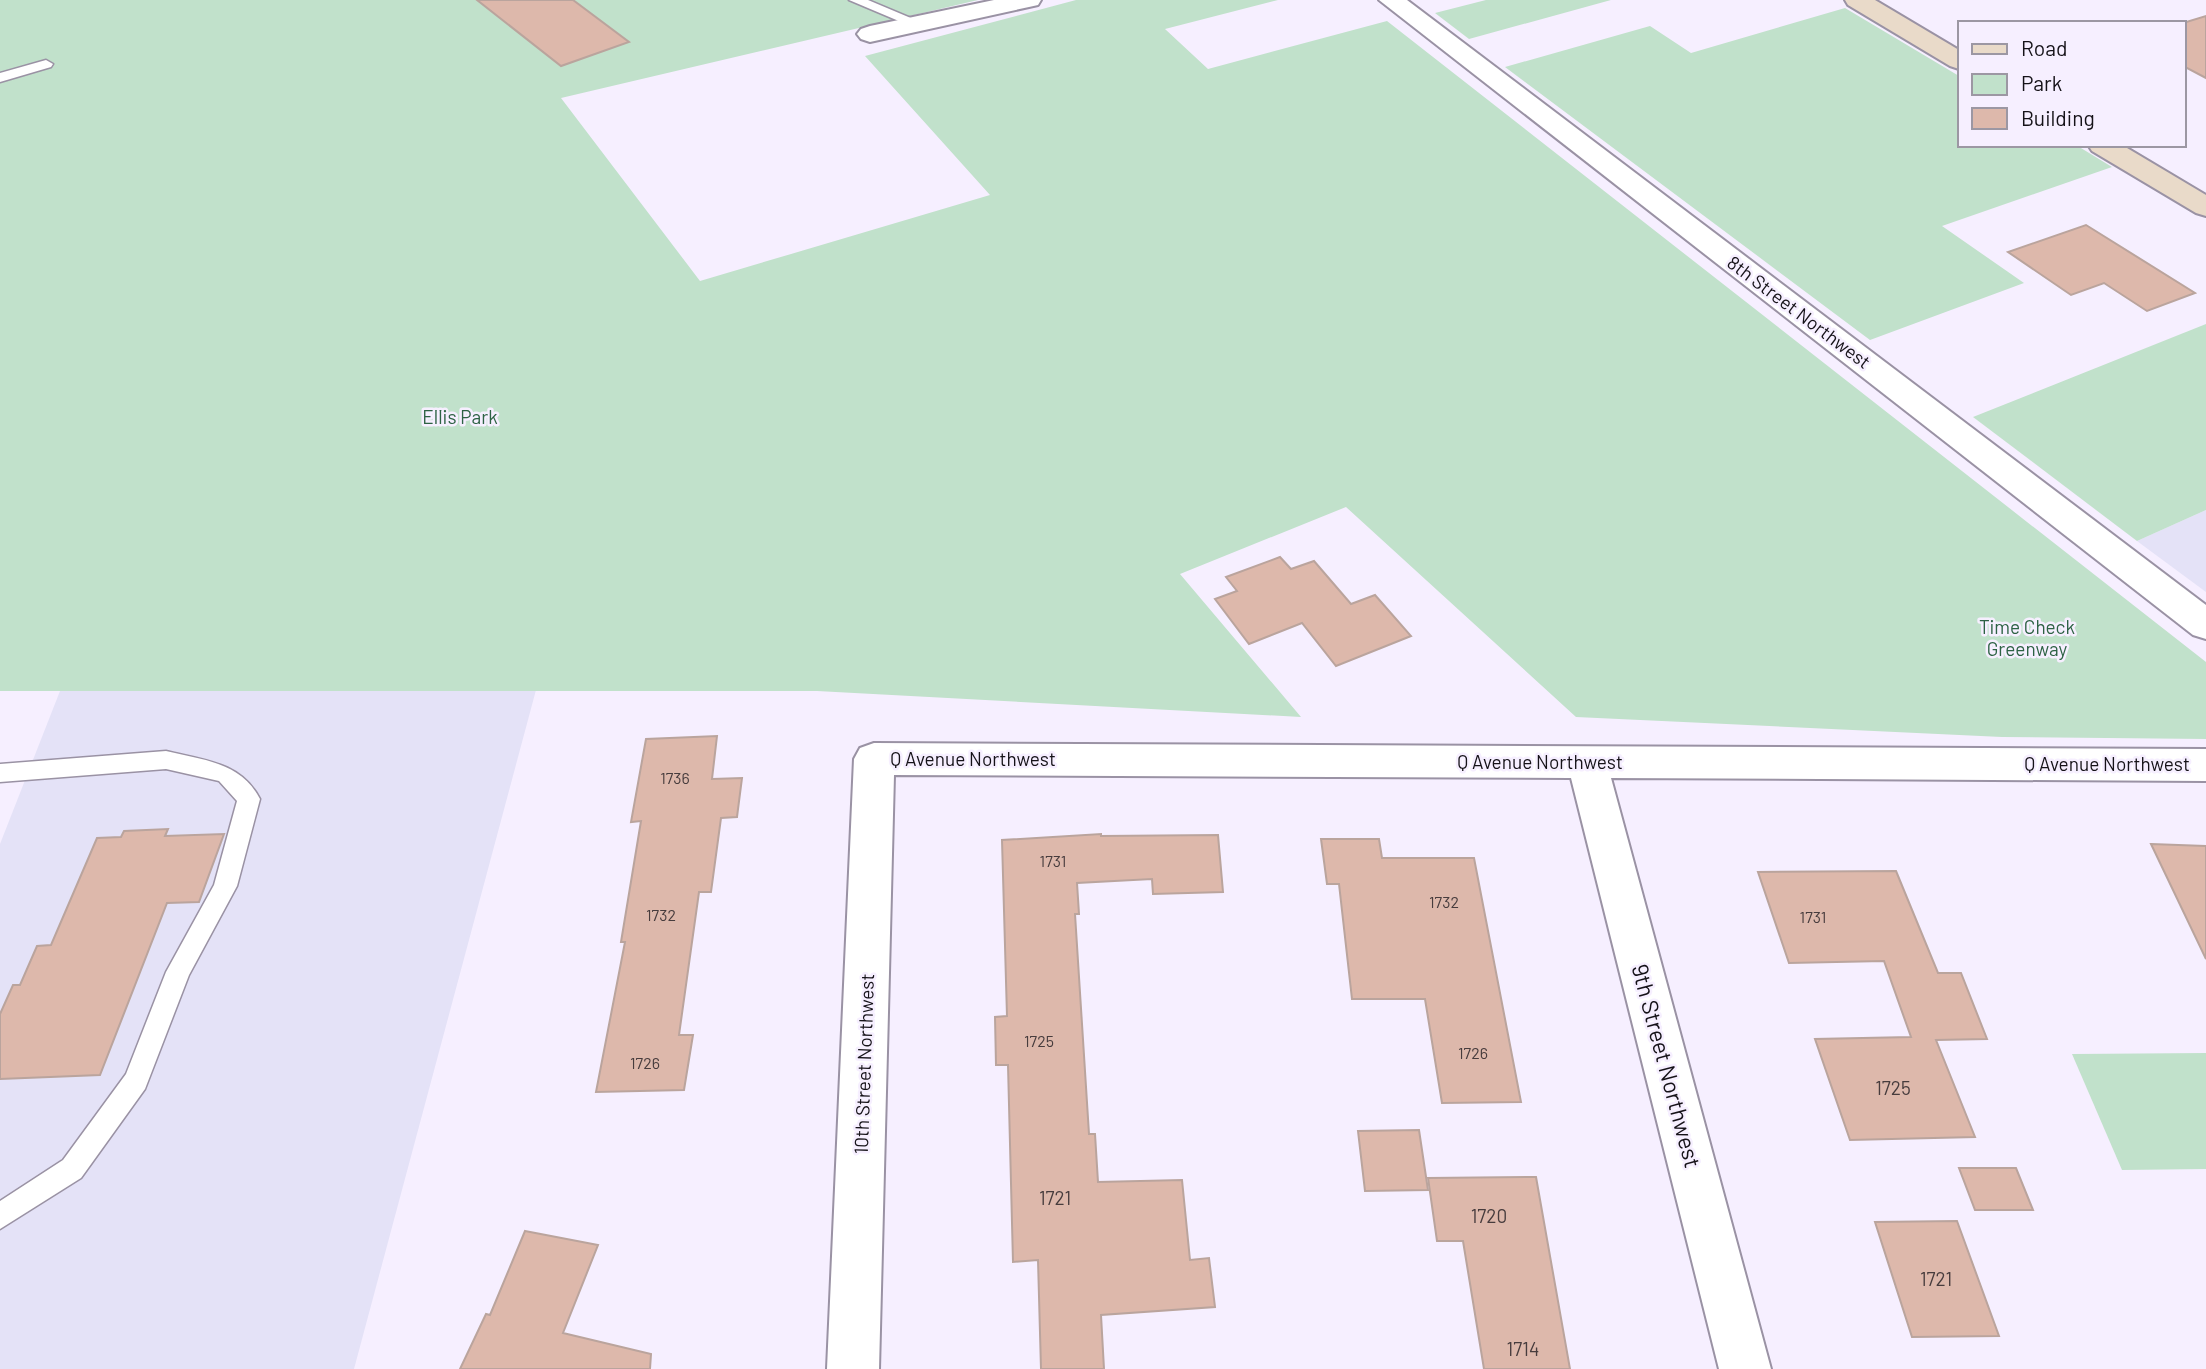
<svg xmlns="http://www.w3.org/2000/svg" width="2206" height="1369" font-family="Barlow,sans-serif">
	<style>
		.commercial { fill: #e4e2f7 }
		.green { fill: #c1e1cb }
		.building { fill: #ddb8ab; stroke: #baa49d; stroke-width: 2 }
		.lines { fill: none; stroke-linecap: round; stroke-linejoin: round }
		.lane-casing { stroke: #9a92a4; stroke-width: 3 }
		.street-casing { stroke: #9a92a4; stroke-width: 4 }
		.secondary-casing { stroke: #9a92a4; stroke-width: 4 }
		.lane { fill: #fff; fill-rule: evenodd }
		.street { fill: #fff; fill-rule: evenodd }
		.secondary { fill: #e9dac9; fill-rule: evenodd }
		.labels { text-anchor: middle; stroke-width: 5; stroke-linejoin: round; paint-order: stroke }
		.number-label { font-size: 16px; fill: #473c3d }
		.street-label { font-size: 19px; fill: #151218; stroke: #f6efff }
		.park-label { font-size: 19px; fill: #2d6244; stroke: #f6efff }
		.near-number-label { font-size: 19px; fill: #473c3d }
		.near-street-label { font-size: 23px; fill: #151218; stroke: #f6efff }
	</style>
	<rect width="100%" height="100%" fill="#f6efff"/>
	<g class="commercial">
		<path d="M2206 510V592L2137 541Z"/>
		<path d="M536 690 354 1369H0V844L60 691Z"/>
	</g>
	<g class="green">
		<path d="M0 0H978L561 98 700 281 990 195 865 56 1076 0H1278L1165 29 1208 69 1387 21 2206 662V739L2002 737 1576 717 1346 507 1180 574 1301 717 817 691H0Z"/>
		<path d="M1486 0H1611L1469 39 1435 13Z"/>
		<path d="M1845 8 1959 76V145H2076L2112 167 1942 226 2024 283 1870 340 1505 67 1650 26 1691 53Z"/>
		<path d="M2206 324V510L2137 541 1973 417Z"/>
		<path d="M2206 1053V1169L2122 1170 2072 1054Z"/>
	</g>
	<g class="building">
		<path d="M477 0H573L629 42 561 66Z"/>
		<path d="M2206 16V78L2183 66V23Z"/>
		<path d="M2086 225 2195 293 2147 311 2104 283 2071 295 2008 252Z"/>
		<path d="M1280 557 1291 569 1314 561 1351 604 1375 595 1411 636 1336 666 1302 623 1249 644 1215 599 1237 591 1226 577Z"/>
		<path d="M717 736 712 779 742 778 737 817 721 818 711 892H699L679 1035H693L684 1090 596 1092 625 942H621L641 821 631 822 646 739Z"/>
		<path d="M168 829 165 836 224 834 199 902 167 903 100 1075 0 1079V1014L13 985H20L37 946 51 945 97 838 121 837 124 831Z"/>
		<path d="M1101 834V836L1218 835 1223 892 1153 894 1152 879 1077 883 1079 914H1075L1089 1134H1095L1098 1182 1182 1180 1190 1260 1209 1258 1215 1307 1101 1315 1104 1369H1041L1038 1260 1013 1262 1008 1065H996L995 1017 1007 1016 1002 840Z"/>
		<path d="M1321 839H1379L1382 858H1474L1521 1102 1442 1103 1425 999H1352L1339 884H1327Z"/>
		<path d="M2151 844 2206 846V959Z"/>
		<path d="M1896 871 1938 973H1961L1987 1039 1936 1040 1975 1137 1850 1140 1815 1039 1911 1037 1884 961 1789 963 1758 872Z"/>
		<path d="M1419 1130 1428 1190 1365 1191 1358 1131Z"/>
		<path d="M1959 1168H2016L2033 1210H1975Z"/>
		<path d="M1536 1177 1570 1369H1484L1463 1241H1437L1428 1178Z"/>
		<path d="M1957 1221 1999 1336 1912 1337 1875 1222Z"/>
		<path d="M525 1231 598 1245 563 1333 651 1354 650 1369H460L486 1314 490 1315Z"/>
	</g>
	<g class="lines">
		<defs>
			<g id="lane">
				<path d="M849 0H868L925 24 913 27Z"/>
				<path d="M46 60 53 64 51 67 0 82V73Z"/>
				<path d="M166 751C203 760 241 762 260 799L237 886 189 975 145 1089 81 1178 0 1229V1201L63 1160 126 1074 166 972 214 885 237 801 219 781 166 769 0 782V764Z"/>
			</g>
			<g id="street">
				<path d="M994 0H1041L1038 5 1029 7 870 42 861 39 857 34 861 29 870 26Z"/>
				<path d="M1379 0H1407L2206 605V639L2193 635Z"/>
				<path d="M874 743 2206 749V781L1611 778 1771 1369H1719L1571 778 894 775 879 1369H827L854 759 860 748Z"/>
			</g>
			<g id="secondary">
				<path d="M1845 0H1875L1959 50V69L1950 66 1848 5Z"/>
				<path d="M2088 145H2122L2206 195V216L2196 213 2092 151Z"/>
			</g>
		</defs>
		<use href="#lane" class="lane-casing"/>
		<use href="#street" class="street-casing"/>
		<use href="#secondary" class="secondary-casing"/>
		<use href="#lane" class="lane"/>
		<use href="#street" class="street"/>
		<use href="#secondary" class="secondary"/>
	</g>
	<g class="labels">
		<g class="number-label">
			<text x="675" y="784">1736</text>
			<text x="1053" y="867">1731</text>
			<text x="1444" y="908">1732</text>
			<text x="661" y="921">1732</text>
			<text x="1813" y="923">1731</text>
			<text x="1039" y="1047">1725</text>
			<text x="1473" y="1059">1726</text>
			<text x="645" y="1069">1726</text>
		</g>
		<g class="street-label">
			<text transform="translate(1799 312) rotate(37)" y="7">8th Street Northwest</text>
			<text x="973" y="766">Q Avenue Northwest</text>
			<text x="1540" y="769">Q Avenue Northwest</text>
			<text x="2107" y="771">Q Avenue Northwest</text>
			<text transform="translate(864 1064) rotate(-88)" y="7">10th Street Northwest</text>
		</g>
		<g class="park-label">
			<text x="460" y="424">Ellis Park</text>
			<text x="2027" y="634">Time Check<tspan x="2027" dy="22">Greenway</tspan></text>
		</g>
		<g class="near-number-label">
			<text x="1893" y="1095">1725</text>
			<text x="1055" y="1205">1721</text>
			<text x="1489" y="1223">1720</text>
			<text x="1936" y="1286">1721</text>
			<text x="1523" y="1356">1714</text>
		</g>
		<g class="near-street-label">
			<text transform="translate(1666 1066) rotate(75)" y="8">9th Street Northwest</text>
		</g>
	</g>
	<rect x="1958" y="21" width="228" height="126" fill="#f6efff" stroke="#9c97a3" stroke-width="2"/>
	<rect x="1972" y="44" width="35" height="10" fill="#e9dac9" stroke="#9c97a3" stroke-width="2"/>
	<text x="2021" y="56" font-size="21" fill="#151218">Road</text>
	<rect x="1972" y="74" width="35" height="21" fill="#c1e1cb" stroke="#9c97a3" stroke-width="2"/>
	<text x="2021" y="91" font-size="21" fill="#151218">Park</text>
	<rect x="1972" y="108" width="35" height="21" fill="#ddb8ab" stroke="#9c97a3" stroke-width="2"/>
	<text x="2021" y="126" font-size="21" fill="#151218">Building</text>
</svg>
